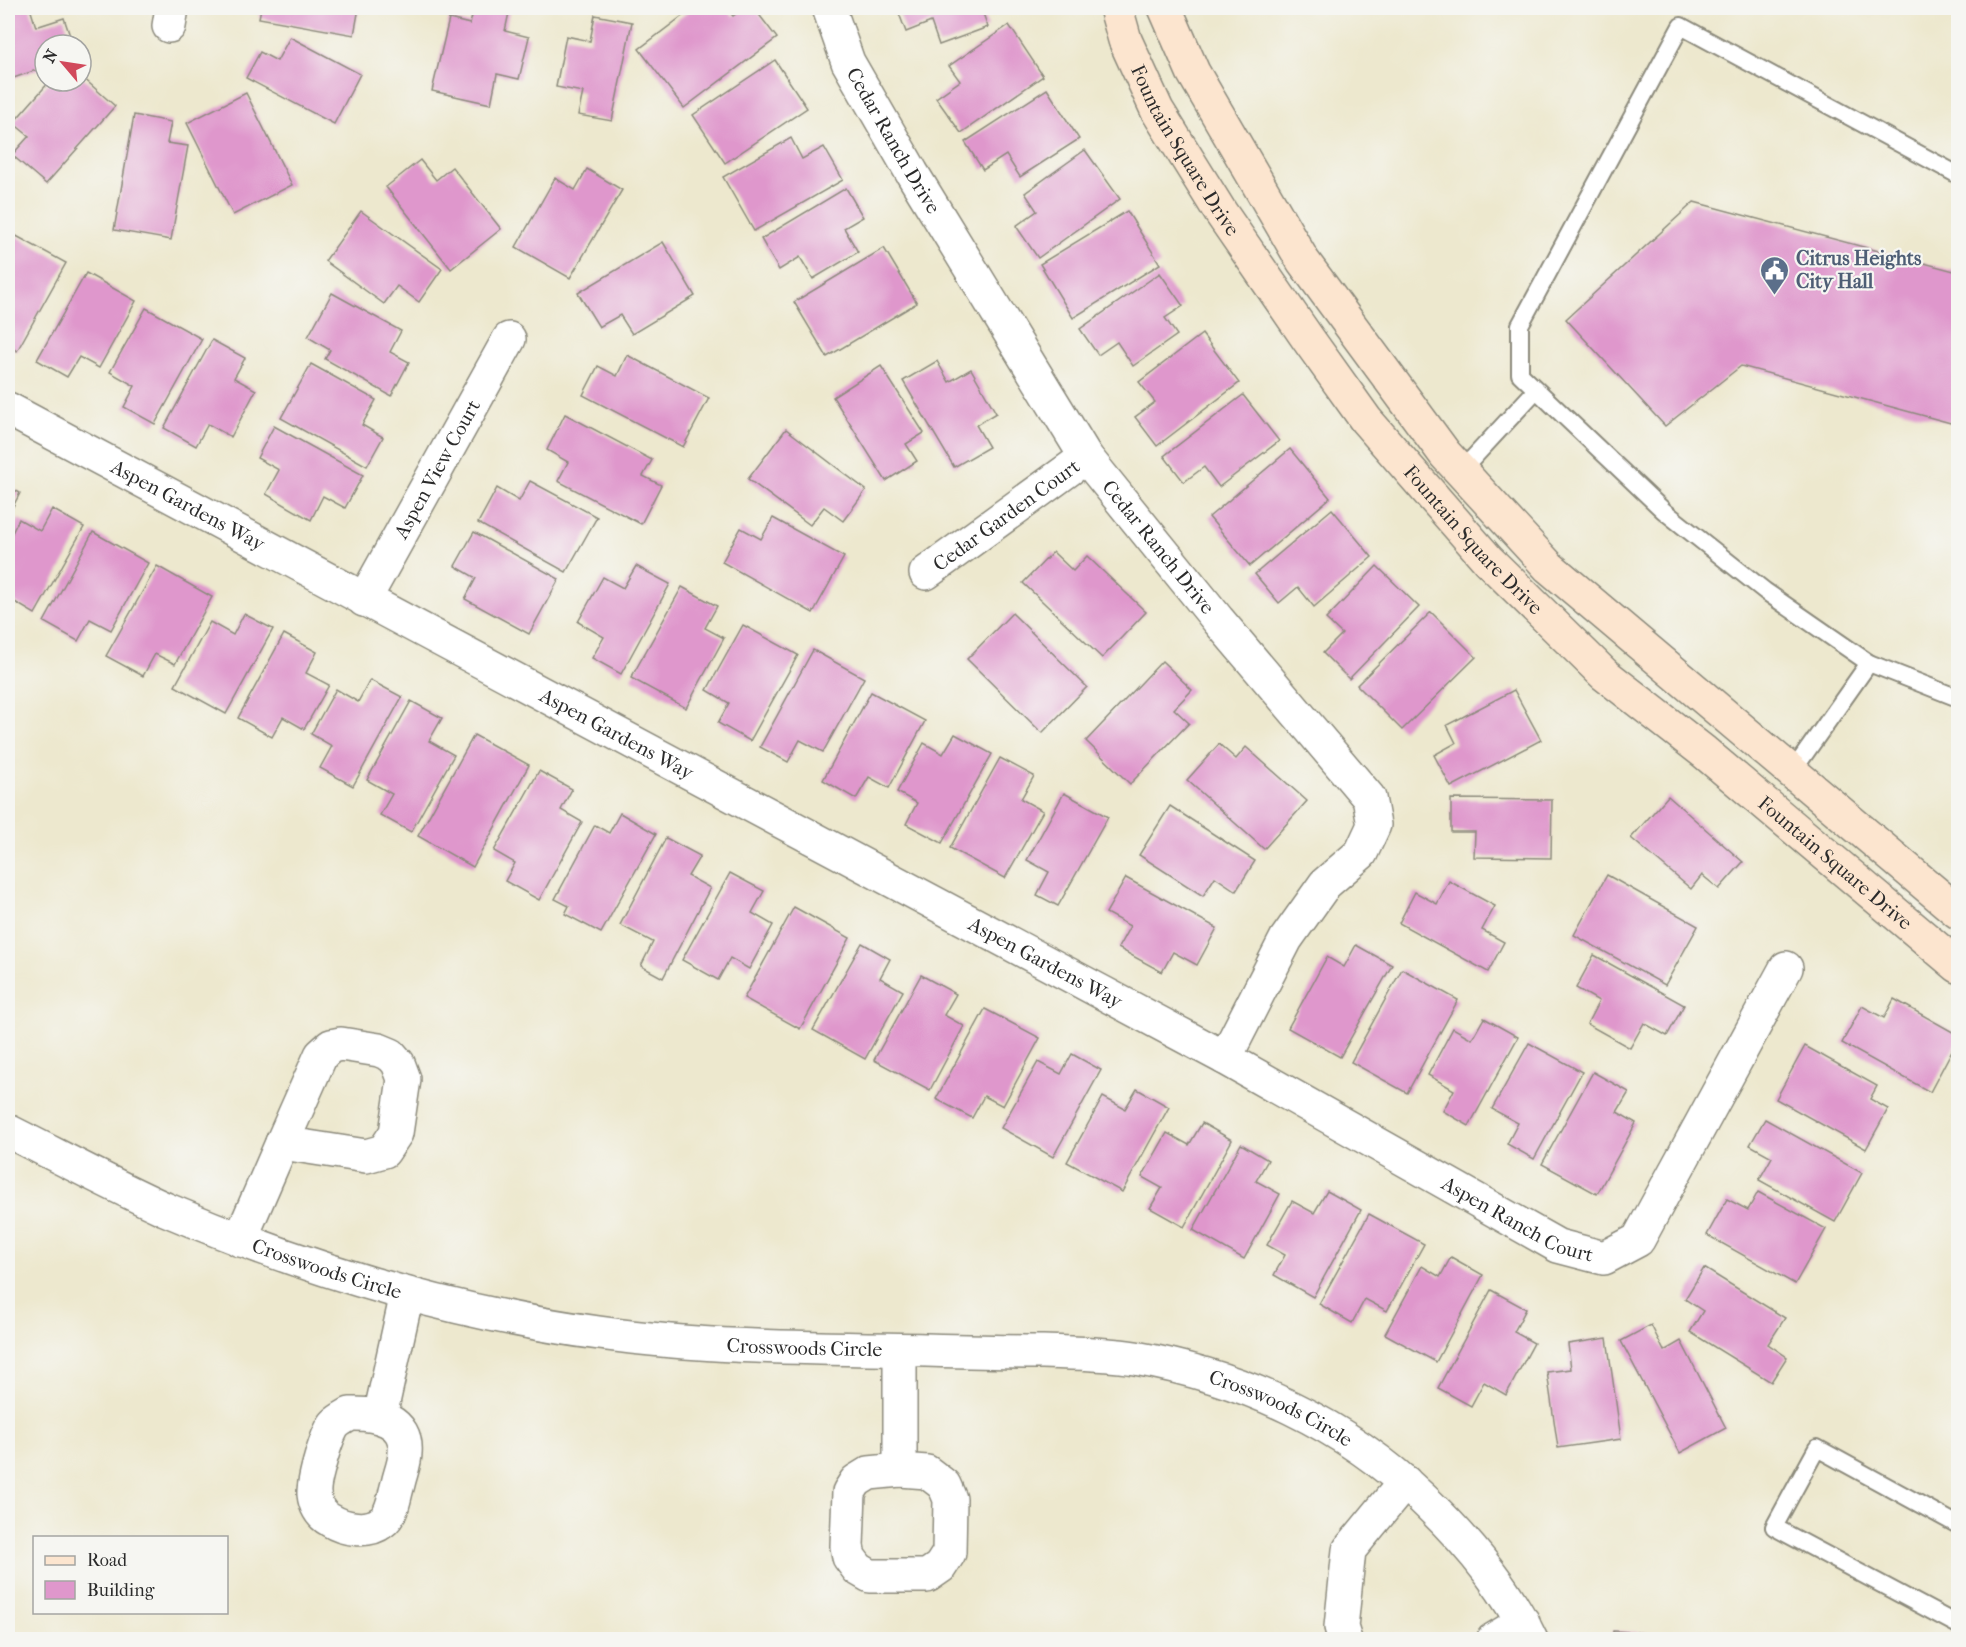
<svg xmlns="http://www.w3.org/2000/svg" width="1966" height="1647" font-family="'IM FELL French Canon',serif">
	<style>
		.building { fill: #df97cc }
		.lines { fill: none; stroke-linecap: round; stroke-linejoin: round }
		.lane-casing { stroke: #8c8a7c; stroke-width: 20 }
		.street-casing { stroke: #8c8a7c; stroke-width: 36 }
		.secondary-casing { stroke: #8c8a7c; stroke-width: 36 }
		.lane { stroke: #fff; stroke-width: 16 }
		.street { stroke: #fff; stroke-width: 33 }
		.secondary { stroke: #fce5cf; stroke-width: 33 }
		.labels { text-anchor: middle; stroke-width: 4.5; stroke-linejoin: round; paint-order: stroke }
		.street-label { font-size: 20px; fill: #2b2b2b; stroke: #f6f6f2 }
		.service-label { font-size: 20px; font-weight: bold; fill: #4e5e75; stroke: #f6f6f2; text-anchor: start }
	</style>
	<rect width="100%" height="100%" fill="#f6f6f2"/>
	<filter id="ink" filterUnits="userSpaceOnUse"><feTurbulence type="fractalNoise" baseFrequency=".0167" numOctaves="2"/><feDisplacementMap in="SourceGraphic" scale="12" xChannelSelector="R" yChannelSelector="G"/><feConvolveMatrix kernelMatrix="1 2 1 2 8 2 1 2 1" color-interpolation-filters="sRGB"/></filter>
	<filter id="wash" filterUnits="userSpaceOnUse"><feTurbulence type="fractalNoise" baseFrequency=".008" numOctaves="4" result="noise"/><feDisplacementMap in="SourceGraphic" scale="24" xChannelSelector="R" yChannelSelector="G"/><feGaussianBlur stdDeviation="1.35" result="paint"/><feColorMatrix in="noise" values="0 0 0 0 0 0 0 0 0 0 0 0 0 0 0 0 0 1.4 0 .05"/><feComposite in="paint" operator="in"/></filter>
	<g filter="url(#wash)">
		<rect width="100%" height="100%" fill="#ede8ce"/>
		<g id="blocks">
			<g class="building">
				<path d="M20 8H30L36 27 64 18 73 45H45V67L8 80V12Z"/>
				<path d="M261 8H359L354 35 259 18Z"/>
				<path d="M474 8H510L505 31 529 37 519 79 497 74 491 104 432 91 449 19 470 24Z"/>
				<path d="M693 8H726L733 16 744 8H754L777 38 684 108 639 49Z"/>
				<path d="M897 8H981L988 27 939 45 931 22 906 32Z"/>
				<path d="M595 15 632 22 612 121 578 115 583 92 556 87 566 36 590 41Z"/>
				<path d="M1009 25 1043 76 961 133 936 98 960 81 949 66Z"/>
				<path d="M290 37 360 74 334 124 246 78 260 52 277 61Z"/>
				<path d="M775 60 807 108 725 163 693 115Z"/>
				<path d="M81 76 115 106 46 184 12 155 29 136 13 123 50 81H81Z"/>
				<path d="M1047 89 1079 139 1020 177 1006 155 983 170 965 142Z"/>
				<path d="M246 93 292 185 233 215 187 123Z"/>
				<path d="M134 115 171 122 167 143 188 146 171 240 114 230Z"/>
				<path d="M791 138 802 159 824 147 843 180 754 231 723 177Z"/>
				<path d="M1085 150 1120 199 1038 258 1016 226 1037 211 1025 193Z"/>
				<path d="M420 160 436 180 452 167 501 229 451 269 386 187Z"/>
				<path d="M587 169 622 190 570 278 516 247 555 178 575 190Z"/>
				<path d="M846 188 863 217 844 228 858 252 813 279 800 257 779 270 761 239Z"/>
				<path d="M1694 202 1958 272V425L1741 366 1665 426 1566 319Z"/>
				<path d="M361 211 442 269 419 302 397 286 384 304 325 261Z"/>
				<path d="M1127 211 1160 264 1073 318 1040 264Z"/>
				<path d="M9 232 66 263 17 351 8 345Z"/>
				<path d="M663 242 695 296 632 334 620 315 599 327 578 293Z"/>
				<path d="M884 248 917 303 827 357 794 302Z"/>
				<path d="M86 273 136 301 99 368 79 357 67 377 37 360Z"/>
				<path d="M1160 273 1183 306 1165 318 1177 335 1133 366 1117 342 1098 355 1080 329Z"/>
				<path d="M332 293 401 331 390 352 409 362 391 396 325 359 330 350 308 337Z"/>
				<path d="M146 308 202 339 155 424 124 407 135 386 110 372Z"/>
				<path d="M1202 334 1239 383 1157 446 1135 417 1155 402 1139 382Z"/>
				<path d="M212 340 245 358 234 378 256 390 231 437 208 424 196 446 164 428Z"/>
				<path d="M627 355 709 398 683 447 583 395 598 366 617 376Z"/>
				<path d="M937 361 949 382 971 369 996 413 976 425 989 447 954 467 903 381Z"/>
				<path d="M311 364 376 400 362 425 383 437 367 466 281 418Z"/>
				<path d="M881 366 924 433 906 444 917 461 886 481 833 397Z"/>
				<path d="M1243 395 1279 441 1219 487 1204 467 1184 482 1164 456Z"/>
				<path d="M565 414 652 460 643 476 661 485 641 524 558 481 568 462 547 450Z"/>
				<path d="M274 426 363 475 345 508 323 496 311 520 266 494 279 470 257 458Z"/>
				<path d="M786 429 866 490 843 521 824 507 810 525 748 479Z"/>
				<path d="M1290 449 1330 498 1250 566 1209 517Z"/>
				<path d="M530 481 597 517 566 572 478 523 497 488 519 501Z"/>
				<path d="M8 486 20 493 8 516Z"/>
				<path d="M52 509 84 527 35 614 8 598V541L19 519 40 531Z"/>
				<path d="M1332 509 1372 557 1314 607 1298 587 1279 603 1255 574Z"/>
				<path d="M773 518 844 557 813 613 722 562 741 528 761 539Z"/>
				<path d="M93 532 148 563 111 630 90 619 78 641 44 622Z"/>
				<path d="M474 532 559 579 529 634 465 599 476 578 455 566Z"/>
				<path d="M1053 552 1073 571 1087 556 1146 612 1102 658 1023 583Z"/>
				<path d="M157 566 212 597 175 664 155 654 143 676 106 656Z"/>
				<path d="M636 566 670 584 621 674 592 658 604 637 578 622 603 577 623 588Z"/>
				<path d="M1377 566 1419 607 1349 679 1323 653 1342 634 1326 619Z"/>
				<path d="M682 587 717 606 705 628 724 638 686 708 631 678Z"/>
				<path d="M1431 612 1476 657 1402 730 1357 685Z"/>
				<path d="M1012 613 1087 687 1042 733 967 659Z"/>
				<path d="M244 614 273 629 226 714 175 686 210 622 233 635Z"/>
				<path d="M743 625 798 655 750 741 718 723 729 703 707 690Z"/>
				<path d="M284 634 317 652 306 673 329 685 304 729 283 717 272 737 238 718Z"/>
				<path d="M813 650 864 678 823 752 800 740 788 762 760 747Z"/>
				<path d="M1162 661 1192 690 1174 709 1189 723 1130 784 1086 741Z"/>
				<path d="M370 680 402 697 353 786 320 768 332 746 311 734 336 689 358 702Z"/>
				<path d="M1514 690 1541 740 1451 787 1434 755 1456 743 1447 725Z"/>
				<path d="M871 692 925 721 889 788 869 777 856 799 823 780Z"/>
				<path d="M411 701 442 718 429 741 454 755 411 832 380 815 392 794 367 780Z"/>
				<path d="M955 734 992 754 942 843 906 824 917 803 897 792 924 743 943 754Z"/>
				<path d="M474 735 529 765 473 867 418 836Z"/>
				<path d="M1219 744 1236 759 1246 747 1307 801 1264 849 1187 780Z"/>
				<path d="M1000 758 1034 776 1021 799 1043 811 1005 878 950 848Z"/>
				<path d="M539 771 572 789 561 810 582 822 539 900 505 881 515 863 494 851Z"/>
				<path d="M1064 793 1108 817 1058 906 1037 895 1049 872 1027 860Z"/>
				<path d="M1668 796 1743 862 1719 889 1702 875 1691 889 1631 838Z"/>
				<path d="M1451 799 1552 800 1551 858 1474 857 1475 832H1451Z"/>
				<path d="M1170 806 1255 861 1236 891 1215 877 1203 896 1139 855Z"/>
				<path d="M620 813 656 834 601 933 565 914 569 906 555 899 595 825 609 833Z"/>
				<path d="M666 838 700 856 688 876 710 888 663 978 641 966 653 942 620 925Z"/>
				<path d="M730 873 764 891 752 913 773 925 749 969 730 958 718 980 682 960Z"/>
				<path d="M1607 875 1698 926 1665 985 1574 935Z"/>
				<path d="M1126 878 1217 928 1197 965 1173 952 1162 972 1118 948 1130 926 1106 913Z"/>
				<path d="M1449 881 1495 906 1482 930 1504 942 1488 972 1399 923 1415 892 1437 904Z"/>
				<path d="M794 907 850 938 800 1029 744 998Z"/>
				<path d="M862 943 890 959 880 978 903 991 865 1059 813 1030Z"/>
				<path d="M1356 945 1392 965 1340 1057 1288 1028 1327 957 1344 967Z"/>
				<path d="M1594 955 1684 1005 1667 1036 1644 1023 1630 1048 1587 1024 1599 1001 1576 988Z"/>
				<path d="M1402 969 1458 1000 1407 1093 1351 1062Z"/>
				<path d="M921 975 956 994 944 1015 964 1026 930 1090 874 1060Z"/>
				<path d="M1894 999 1958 1035V1039L1930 1092 1842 1043 1862 1006 1884 1018Z"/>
				<path d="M985 1009 1040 1038 1003 1106 984 1096 972 1118 936 1099Z"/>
				<path d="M1484 1018 1518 1037 1469 1126 1443 1111 1454 1090 1428 1075 1453 1028 1472 1039Z"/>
				<path d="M1529 1043 1582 1072 1534 1159 1507 1144 1518 1123 1492 1109Z"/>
				<path d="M1805 1046 1877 1086 1870 1099 1888 1109 1866 1149 1776 1099Z"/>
				<path d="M1072 1054 1101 1070 1053 1157 1001 1128 1038 1062 1061 1074Z"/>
				<path d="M1593 1072 1629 1092 1617 1112 1636 1123 1597 1194 1542 1164Z"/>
				<path d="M1137 1089 1169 1107 1122 1192 1067 1162 1103 1097 1125 1109Z"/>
				<path d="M1765 1119 1862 1173 1835 1222 1759 1180 1772 1157 1750 1145Z"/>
				<path d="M1202 1123 1232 1140 1184 1227 1150 1208 1162 1188 1142 1177 1167 1133 1189 1145Z"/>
				<path d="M1241 1144 1268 1160 1256 1181 1280 1194 1244 1259 1193 1230Z"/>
				<path d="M1327 1191 1361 1210 1313 1297 1274 1275 1285 1255 1267 1245 1292 1201 1314 1213Z"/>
				<path d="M1758 1192 1826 1229 1795 1284 1707 1235 1727 1199 1748 1210Z"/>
				<path d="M1369 1214 1424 1244 1387 1311 1365 1299 1352 1323 1319 1304Z"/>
				<path d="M1451 1257 1483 1275 1436 1362 1385 1334 1422 1266 1440 1277Z"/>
				<path d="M1704 1268 1785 1318 1768 1344 1787 1357 1771 1382 1690 1332 1703 1311 1685 1299Z"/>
				<path d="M1491 1290 1526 1309 1514 1332 1534 1343 1506 1395 1484 1382 1471 1406 1438 1388Z"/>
				<path d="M1651 1325 1664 1351 1681 1341 1726 1428 1680 1453 1621 1341Z"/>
				<path d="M1607 1338 1621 1439 1558 1448 1547 1372 1571 1369 1568 1344Z"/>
				<path d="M1613 1631 1664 1634V1640H1612Z"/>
			</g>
		</g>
	</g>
	<g filter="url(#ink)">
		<use href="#blocks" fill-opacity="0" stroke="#8c8a7c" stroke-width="1.5"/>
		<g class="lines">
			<defs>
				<g id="lane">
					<path d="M1958 175 1681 26 1520 325V374L1664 511 1765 591 1869 663 1958 698"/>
					<path d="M1461 471 1536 390"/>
					<path d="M1792 772 1869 663"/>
					<path d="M1958 1525 1817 1448 1774 1527 1958 1625"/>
				</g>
				<g id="street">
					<path id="s1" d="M829 8 848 62 912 173 1086 457 1218 620 1369 798 1374 825 1361 853 1325 884 1286 939 1225 1058"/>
					<path d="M169 26 172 8"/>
					<path id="s2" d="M8 409 1225 1058 1558 1246 1604 1258 1638 1240 1786 968"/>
					<path id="s3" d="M926 573 1086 457"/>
					<path id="s4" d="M364 600 509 339"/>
					<path d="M341 1044 379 1050 391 1055 398 1063 404 1079 396 1133 384 1151 366 1156 282 1143 321 1055 331 1046Z"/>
					<path id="s5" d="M8 1131C60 1157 112 1185 165 1209 304 1268 450 1313 599 1333 708 1348 817 1348 926 1350 965 1351 1004 1352 1043 1352 1074 1353 1105 1353 1135 1358 1244 1377 1345 1424 1424 1500 1466 1540 1506 1587 1531 1640"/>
					<path d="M240 1240 282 1143"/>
					<path d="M350 1414C376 1413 408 1420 405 1453 405 1463 400 1474 398 1484 394 1496 393 1514 382 1522 368 1533 344 1529 330 1520 320 1515 315 1504 314 1494 313 1482 327 1432 335 1424 339 1420 345 1417 350 1414Z"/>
					<path d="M380 1416 407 1294"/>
					<path d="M900 1470 927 1472 944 1485 950 1499 949 1553 940 1567 927 1576H870L858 1569 849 1557 847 1546 849 1492 856 1481 869 1473Z"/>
					<path d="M900 1470V1350"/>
					<path d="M1345 1640 1341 1627 1349 1550 1405 1482"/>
					<path d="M1493 1640 1523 1622"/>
				</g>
				<g id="secondary">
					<path id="s6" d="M1116 8 1125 40 1157 110 1221 213 1308 339 1366 420 1488 560 1604 674 1704 752 1958 966"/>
					<path d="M1165 8 1193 72 1303 261 1445 454 1549 567 1958 912"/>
				</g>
			</defs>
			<use href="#lane" class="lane-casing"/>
			<use href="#street" class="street-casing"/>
			<use href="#secondary" class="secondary-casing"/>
			<use href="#lane" class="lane"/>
			<use href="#street" class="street"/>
			<use href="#secondary" class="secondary"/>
		</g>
	</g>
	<defs>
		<symbol id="civic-pin" viewBox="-11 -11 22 30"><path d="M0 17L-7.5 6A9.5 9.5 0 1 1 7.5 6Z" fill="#5c6f8a" stroke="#f6f6f2"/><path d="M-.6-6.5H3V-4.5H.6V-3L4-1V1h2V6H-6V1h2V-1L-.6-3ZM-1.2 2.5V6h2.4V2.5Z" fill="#fff"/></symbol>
	</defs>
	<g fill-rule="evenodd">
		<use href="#civic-pin" x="1758" y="254" width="33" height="45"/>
	</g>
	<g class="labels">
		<g class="street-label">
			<text dy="7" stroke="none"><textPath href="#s1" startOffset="148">Cedar Ranch Drive</textPath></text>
			<text dy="7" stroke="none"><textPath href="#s6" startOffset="159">Fountain Square Drive</textPath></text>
			<text dy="7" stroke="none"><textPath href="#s4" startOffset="150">Aspen View Court</textPath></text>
			<text dy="7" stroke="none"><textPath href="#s2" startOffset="204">Aspen Gardens Way</textPath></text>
			<text dy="7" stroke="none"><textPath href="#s3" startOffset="99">Cedar Garden Court</textPath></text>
			<text dy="7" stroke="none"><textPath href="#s6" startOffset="645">Fountain Square Drive</textPath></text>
			<text dy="7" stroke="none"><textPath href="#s1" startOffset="634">Cedar Ranch Drive</textPath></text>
			<text dy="7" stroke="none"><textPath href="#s2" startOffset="690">Aspen Gardens Way</textPath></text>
			<text dy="7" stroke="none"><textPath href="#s6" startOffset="1131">Fountain Square Drive</textPath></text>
			<text dy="7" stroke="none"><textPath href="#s2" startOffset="1176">Aspen Gardens Way</textPath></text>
			<text dy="7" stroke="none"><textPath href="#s2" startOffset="1714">Aspen Ranch Court</textPath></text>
			<text dy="7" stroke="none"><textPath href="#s5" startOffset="348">Crosswoods Circle</textPath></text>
			<text dy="7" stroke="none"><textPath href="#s5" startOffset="834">Crosswoods Circle</textPath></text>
			<text dy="7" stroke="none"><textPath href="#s5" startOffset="1320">Crosswoods Circle</textPath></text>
		</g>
		<g class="service-label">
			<text x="1796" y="265">Citrus Heights<tspan x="1796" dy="23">City Hall</tspan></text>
		</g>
	</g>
	<rect width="1966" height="1647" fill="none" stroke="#f6f6f2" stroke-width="30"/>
	<rect x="33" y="1536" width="195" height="78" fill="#f6f6f2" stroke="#a5a5a2" stroke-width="1.5"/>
	<rect x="45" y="1556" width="30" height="9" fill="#fce5cf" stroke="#a5a5a2" stroke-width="1.5"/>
	<text x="87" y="1566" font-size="18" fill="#2b2b2b">Road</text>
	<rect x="45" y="1581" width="30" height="18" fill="#df97cc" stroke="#a5a5a2" stroke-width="1.5"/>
	<text x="87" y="1596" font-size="18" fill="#2b2b2b">Building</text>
	<g transform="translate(63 63) rotate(299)"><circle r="28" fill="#f6f6f2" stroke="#a5a5a2" stroke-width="1.5"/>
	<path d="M0-4.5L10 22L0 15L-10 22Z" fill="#d1495b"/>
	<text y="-9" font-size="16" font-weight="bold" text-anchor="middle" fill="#2b2b2b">N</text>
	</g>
</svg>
